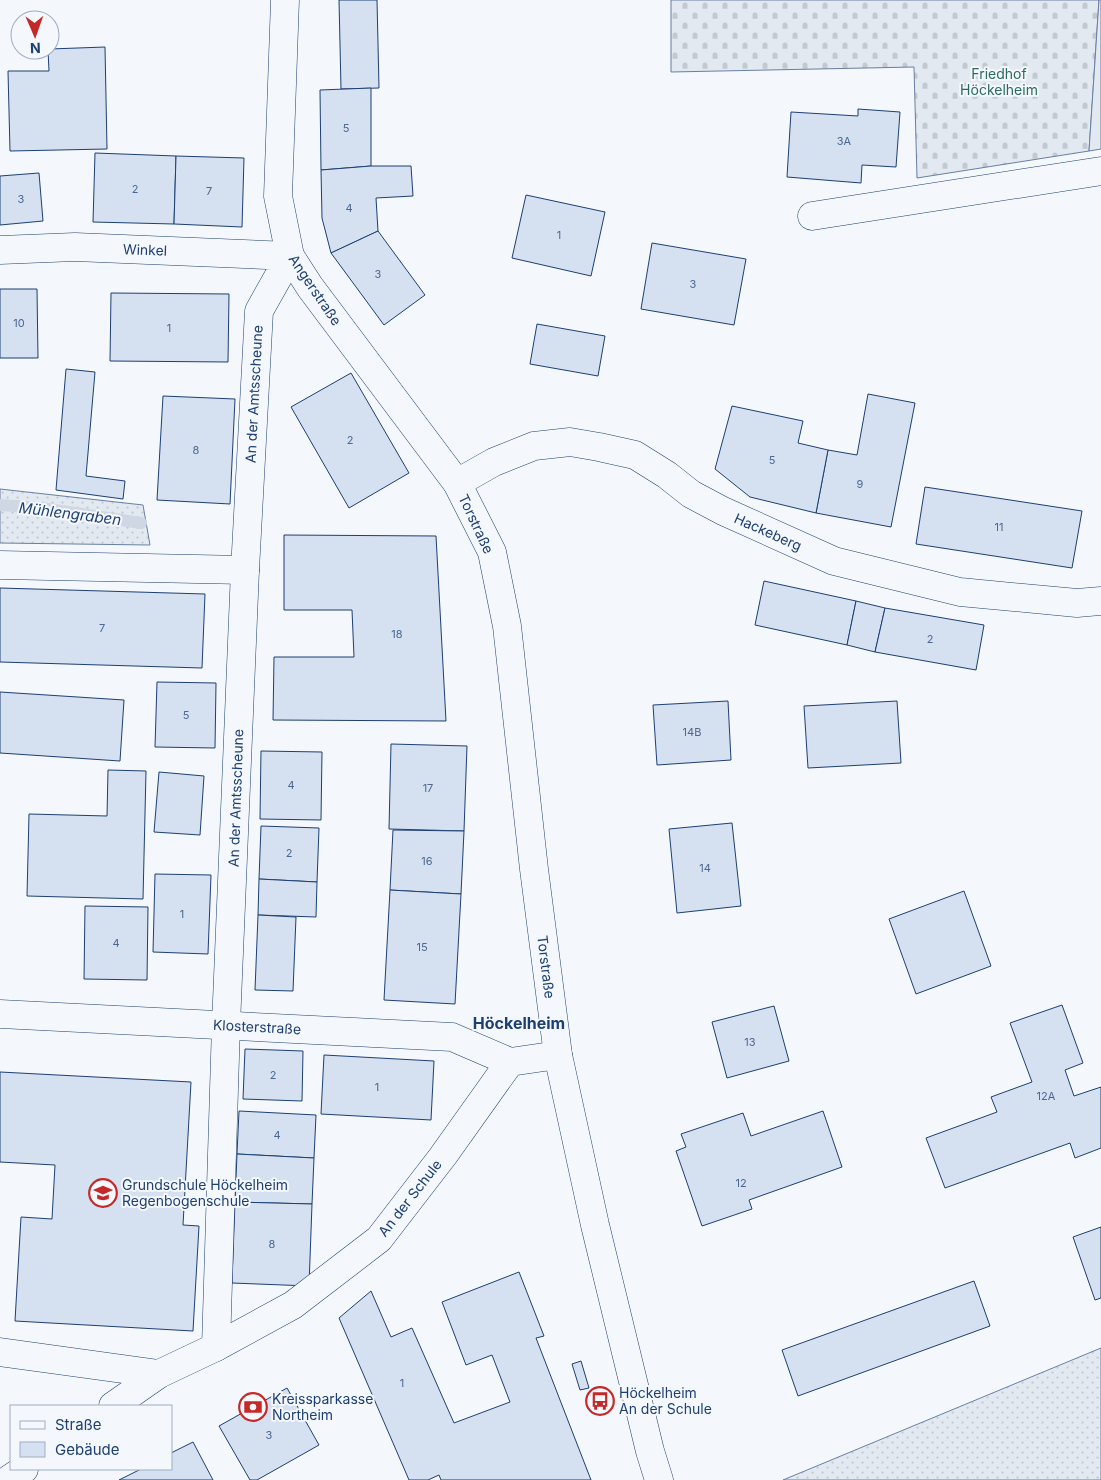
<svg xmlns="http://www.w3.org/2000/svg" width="1101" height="1480" font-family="Inter,sans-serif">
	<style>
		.grass { fill: url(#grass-dots); stroke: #687fa3 }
		.cemetery { fill: url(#cemetery-stones); stroke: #687fa3 }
		.park { fill: #e3e9f0; stroke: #687fa3 }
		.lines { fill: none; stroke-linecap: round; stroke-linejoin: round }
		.stream { stroke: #cfd7e4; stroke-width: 12 }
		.building { fill: #d5e0f0; stroke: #1d3f73 }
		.street-casing { stroke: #1d3f73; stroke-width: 29 }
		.secondary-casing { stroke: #1d3f73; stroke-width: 29 }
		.street { stroke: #f4f7fb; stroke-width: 28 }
		.secondary { stroke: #f4f7fb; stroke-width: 28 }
		.labels { text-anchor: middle; stroke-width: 4; stroke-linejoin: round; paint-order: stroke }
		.number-label { font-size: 11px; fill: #4b6792 }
		.park-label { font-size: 14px; fill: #2c6c60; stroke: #f4f7fb }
		.street-label { font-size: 14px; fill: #1d3f73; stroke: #f4f7fb }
		.poi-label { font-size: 14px; fill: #1d3f73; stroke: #f4f7fb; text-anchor: start }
		.water-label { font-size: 15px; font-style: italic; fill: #1d3f73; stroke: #f4f7fb }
		.quarter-label { font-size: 16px; font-weight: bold; fill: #1d3f73; stroke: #f4f7fb }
	</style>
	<defs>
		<pattern id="grass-dots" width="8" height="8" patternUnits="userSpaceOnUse" patternTransform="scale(1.25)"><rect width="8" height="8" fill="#e3e9f0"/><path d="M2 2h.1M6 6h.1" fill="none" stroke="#c2c9d1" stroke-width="1.8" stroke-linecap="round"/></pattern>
		<pattern id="cemetery-stones" width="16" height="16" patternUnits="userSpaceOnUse" patternTransform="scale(1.25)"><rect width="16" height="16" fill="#e3e9f0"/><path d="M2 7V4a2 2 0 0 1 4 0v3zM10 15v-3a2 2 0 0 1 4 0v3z" fill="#c2c9d1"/></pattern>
	</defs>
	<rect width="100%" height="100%" fill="#f4f7fb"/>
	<g class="grass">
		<path d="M0 489 143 505 150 545 0 543Z"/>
		<path d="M1101 1348V1480H783Z"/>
	</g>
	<path class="cemetery" d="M671 0H1099L1089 151 917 178 914 67 671 72Z"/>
	<path class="park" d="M1099 0H1101V149L1089 151Z"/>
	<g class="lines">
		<path class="stream" d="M0 505 42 508 141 523"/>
	</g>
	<g class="building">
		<path d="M339 0H377L379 88 341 89Z"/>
		<path d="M105 47 107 149 10 151 8 71H49L48 50H50V49Z"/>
		<path d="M371 88V166L321 170 320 90Z"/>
		<path d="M858 109 900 112 896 167 862 165 861 183 787 177 791 112 858 116Z"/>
		<path d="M95 153 176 156 174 224 93 222Z"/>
		<path d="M176 156 244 158 242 227 174 224Z"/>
		<path d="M371 166H411L413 196 376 198 378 231 331 253 322 218 321 170Z"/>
		<path d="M39 173 43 221 0 225V176Z"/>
		<path d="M526 195 605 212 591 276 512 258Z"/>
		<path d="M378 231 425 295 384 325 331 253Z"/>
		<path d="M652 243 746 259 734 325 641 309Z"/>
		<path d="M0 289H37L38 358H0Z"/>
		<path d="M111 293 229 294 228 362 110 361Z"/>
		<path d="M537 324 605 336 598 376 530 364Z"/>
		<path d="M66 369 95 372 86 476 125 481 123 499 56 490Z"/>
		<path d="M351 373 409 473 349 508 291 407Z"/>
		<path d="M868 394 915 403 891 527 816 513 828 450 857 455Z"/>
		<path d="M163 396 235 399 230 504 157 500Z"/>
		<path d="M732 406 803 421 798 443 828 450 816 513 750 497 715 469Z"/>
		<path d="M925 487 1082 511 1072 568 916 544Z"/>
		<path d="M284 535 436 536 446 721 273 720 274 657H354L352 610H284Z"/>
		<path d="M764 581 856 601 847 645 755 625Z"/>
		<path d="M0 588 205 594 202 668 0 662Z"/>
		<path d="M856 601 885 608 875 652 847 645Z"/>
		<path d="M885 608 984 625 976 670 875 652Z"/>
		<path d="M157 682 216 683 215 748 155 747Z"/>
		<path d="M0 692 124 700 120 761 0 753Z"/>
		<path d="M728 701 731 760 657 765 653 705Z"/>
		<path d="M897 701 901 763 808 768 804 706Z"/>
		<path d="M391 744 467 746 464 831 389 829Z"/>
		<path d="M261 751 322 752 321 820 260 819Z"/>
		<path d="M108 770 146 771 143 899 27 896 29 814 107 816Z"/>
		<path d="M159 772 204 776 200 835 154 832Z"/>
		<path d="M732 823 741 906 677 913 669 829Z"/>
		<path d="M261 826 319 828 317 882 259 879Z"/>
		<path d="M393 830 464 831 461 894 390 890Z"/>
		<path d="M155 874 211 875 208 954 153 952Z"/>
		<path d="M259 879 317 882 316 917 258 915Z"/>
		<path d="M390 890 461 894 455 1004 384 1000Z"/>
		<path d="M964 891 991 966 916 994 889 919Z"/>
		<path d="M85 906 148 907 147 980 84 979Z"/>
		<path d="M258 915 296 917 293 991 255 990Z"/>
		<path d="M1062 1005 1083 1063 1065 1070 1074 1096 1101 1087V1148L1075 1158 1070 1143 945 1188 926 1138 997 1112 991 1097 1032 1082 1010 1023Z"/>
		<path d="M774 1006 789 1061 727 1078 712 1022Z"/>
		<path d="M245 1049 303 1051 302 1101 243 1099Z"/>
		<path d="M324 1055 434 1061 431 1120 321 1114Z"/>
		<path d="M0 1072 191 1082 183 1225 199 1226 193 1331 15 1321 21 1217 52 1219 55 1165 0 1162Z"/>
		<path d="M239 1111 316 1115 314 1158 237 1154Z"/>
		<path d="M823 1111 842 1167 749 1200 752 1209 702 1226 676 1151 686 1147 681 1134 743 1113 751 1136Z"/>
		<path d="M237 1154 314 1158 312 1204 235 1202Z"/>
		<path d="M235 1202 312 1204 309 1286 232 1283Z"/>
		<path d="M1101 1227V1298L1095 1300 1073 1237Z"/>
		<path d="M519 1272 544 1336 536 1338 591 1480H441L439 1475 428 1480H409L339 1318 371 1291 391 1337 412 1328 454 1423 510 1402 492 1355 466 1365 442 1302Z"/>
		<path d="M974 1281 990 1326 798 1396 782 1350Z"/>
		<path d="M581 1361 589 1388 580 1390 572 1364Z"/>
		<path d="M287 1388 319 1445 257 1480H250L219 1426Z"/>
		<path d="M193 1442 213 1480H119L141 1469H171V1453Z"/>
	</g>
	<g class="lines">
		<defs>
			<g id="street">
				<path d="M812 216 1101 171"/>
				<path d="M0 250 75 247 290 256 259 311 245 570 226 1025 216 1347"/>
				<path d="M457 483 494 462 534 446 570 442 599 447 635 455 667 475 691 494 723 511 834 561 960 592 1077 603 1101 601"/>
				<path d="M0 565 245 570"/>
				<path d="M0 1014 452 1037 510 1062"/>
				<path d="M0 1352 159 1374"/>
				<path d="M113 1406 159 1374 216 1347 293 1305 379 1239 443 1156 510 1062 558 1055"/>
				<path d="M8 1480 24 1469"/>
			</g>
			<path id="secondary" d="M285 0 278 196 290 256 310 287 457 483 492 552 507 626 534 869 558 1055 595 1225 650 1451 659 1480"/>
		</defs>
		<use href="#street" class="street-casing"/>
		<use href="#secondary" class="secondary-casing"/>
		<use href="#street" class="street"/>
		<use href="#secondary" class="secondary"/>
	</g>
	<defs>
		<symbol id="school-ring" viewBox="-11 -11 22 22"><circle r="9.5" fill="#f4f7fb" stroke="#c62828" stroke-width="1.5"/><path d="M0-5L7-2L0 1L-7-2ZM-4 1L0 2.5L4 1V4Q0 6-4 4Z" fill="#c62828"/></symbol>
		<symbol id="bus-ring" viewBox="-11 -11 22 22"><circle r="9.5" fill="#f4f7fb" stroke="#c62828" stroke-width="1.5"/><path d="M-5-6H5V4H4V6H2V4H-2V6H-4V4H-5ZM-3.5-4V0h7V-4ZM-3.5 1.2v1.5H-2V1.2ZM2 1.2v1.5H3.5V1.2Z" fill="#c62828"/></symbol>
		<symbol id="bank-ring" viewBox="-11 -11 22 22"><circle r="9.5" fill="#f4f7fb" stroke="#c62828" stroke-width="1.5"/><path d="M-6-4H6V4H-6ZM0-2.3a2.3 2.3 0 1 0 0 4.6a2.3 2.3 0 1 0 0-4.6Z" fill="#c62828"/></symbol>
	</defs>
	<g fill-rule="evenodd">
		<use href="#school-ring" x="87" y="1177" width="32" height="32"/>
		<use href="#bus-ring" x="584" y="1385" width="32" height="32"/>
		<use href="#bank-ring" x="237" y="1391" width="32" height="32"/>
	</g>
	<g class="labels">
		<g class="number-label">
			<text x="346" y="132">5</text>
			<text x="844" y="145">3A</text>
			<text x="135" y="193">2</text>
			<text x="209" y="195">7</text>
			<text x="21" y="203">3</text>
			<text x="349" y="212">4</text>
			<text x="559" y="239">1</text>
			<text x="378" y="278">3</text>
			<text x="693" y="288">3</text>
			<text x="19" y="327">10</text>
			<text x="169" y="332">1</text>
			<text x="350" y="444">2</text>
			<text x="196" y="454">8</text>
			<text x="772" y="464">5</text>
			<text x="860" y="488">9</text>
			<text x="999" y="531">11</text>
			<text x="102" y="632">7</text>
			<text x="397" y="638">18</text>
			<text x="930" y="643">2</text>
			<text x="186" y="719">5</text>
			<text x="692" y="736">14B</text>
			<text x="291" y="789">4</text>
			<text x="428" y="792">17</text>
			<text x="289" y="857">2</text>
			<text x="427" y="865">16</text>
			<text x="705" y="872">14</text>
			<text x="182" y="918">1</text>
			<text x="116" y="947">4</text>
			<text x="422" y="951">15</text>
			<text x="750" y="1046">13</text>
			<text x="273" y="1079">2</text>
			<text x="377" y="1091">1</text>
			<text x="1046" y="1100">12A</text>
			<text x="277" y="1139">4</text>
			<text x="741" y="1187">12</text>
			<text x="272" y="1248">8</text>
			<text x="402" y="1387">1</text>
			<text x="269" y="1439">3</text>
		</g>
		<g class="park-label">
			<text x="999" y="79">Friedhof<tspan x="999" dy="16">Höckelheim</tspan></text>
		</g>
		<g class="street-label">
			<text transform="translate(145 250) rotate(2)" y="5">Winkel</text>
			<text transform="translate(315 290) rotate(56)" y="5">Angerstraße</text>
			<text transform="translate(254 394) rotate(-87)" y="5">An der Amtsscheune</text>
			<text transform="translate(476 524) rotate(65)" y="5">Torstraße</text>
			<text transform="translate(768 532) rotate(24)" y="5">Hackeberg</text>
			<text transform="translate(236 798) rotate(-88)" y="5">An der Amtsscheune</text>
			<text transform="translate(546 967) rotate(83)" y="5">Torstraße</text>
			<text transform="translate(257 1027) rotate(3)" y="5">Klosterstraße</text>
			<text transform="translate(410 1198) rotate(-52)" y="5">An der Schule</text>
		</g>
		<g class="poi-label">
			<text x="122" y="1190">Grundschule Höckelheim<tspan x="122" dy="16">Regenbogenschule</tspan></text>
			<text x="619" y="1398">Höckelheim<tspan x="619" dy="16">An der Schule</tspan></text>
			<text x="272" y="1404">Kreissparkasse<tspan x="272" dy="16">Northeim</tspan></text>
		</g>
		<g class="water-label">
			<text transform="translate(70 514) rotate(7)" y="5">Mühlengraben</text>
		</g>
		<g class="quarter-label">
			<text x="519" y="1029">Höckelheim</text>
		</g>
	</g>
	<rect x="10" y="1405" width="162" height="65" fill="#f4f7fb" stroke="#9eadc5"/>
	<rect x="20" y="1421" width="25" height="8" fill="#f4f7fb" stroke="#9eadc5"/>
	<text x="55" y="1430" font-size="15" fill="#1d3f73">Straße</text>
	<rect x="20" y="1442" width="25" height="15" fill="#d5e0f0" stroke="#9eadc5"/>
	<text x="55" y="1455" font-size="15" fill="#1d3f73">Gebäude</text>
	<g transform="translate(35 35) rotate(178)"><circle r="24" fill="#f4f7fb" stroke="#9eadc5"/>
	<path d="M0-4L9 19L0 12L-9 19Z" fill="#c62828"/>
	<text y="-8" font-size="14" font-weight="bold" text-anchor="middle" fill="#1d3f73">N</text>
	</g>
</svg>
